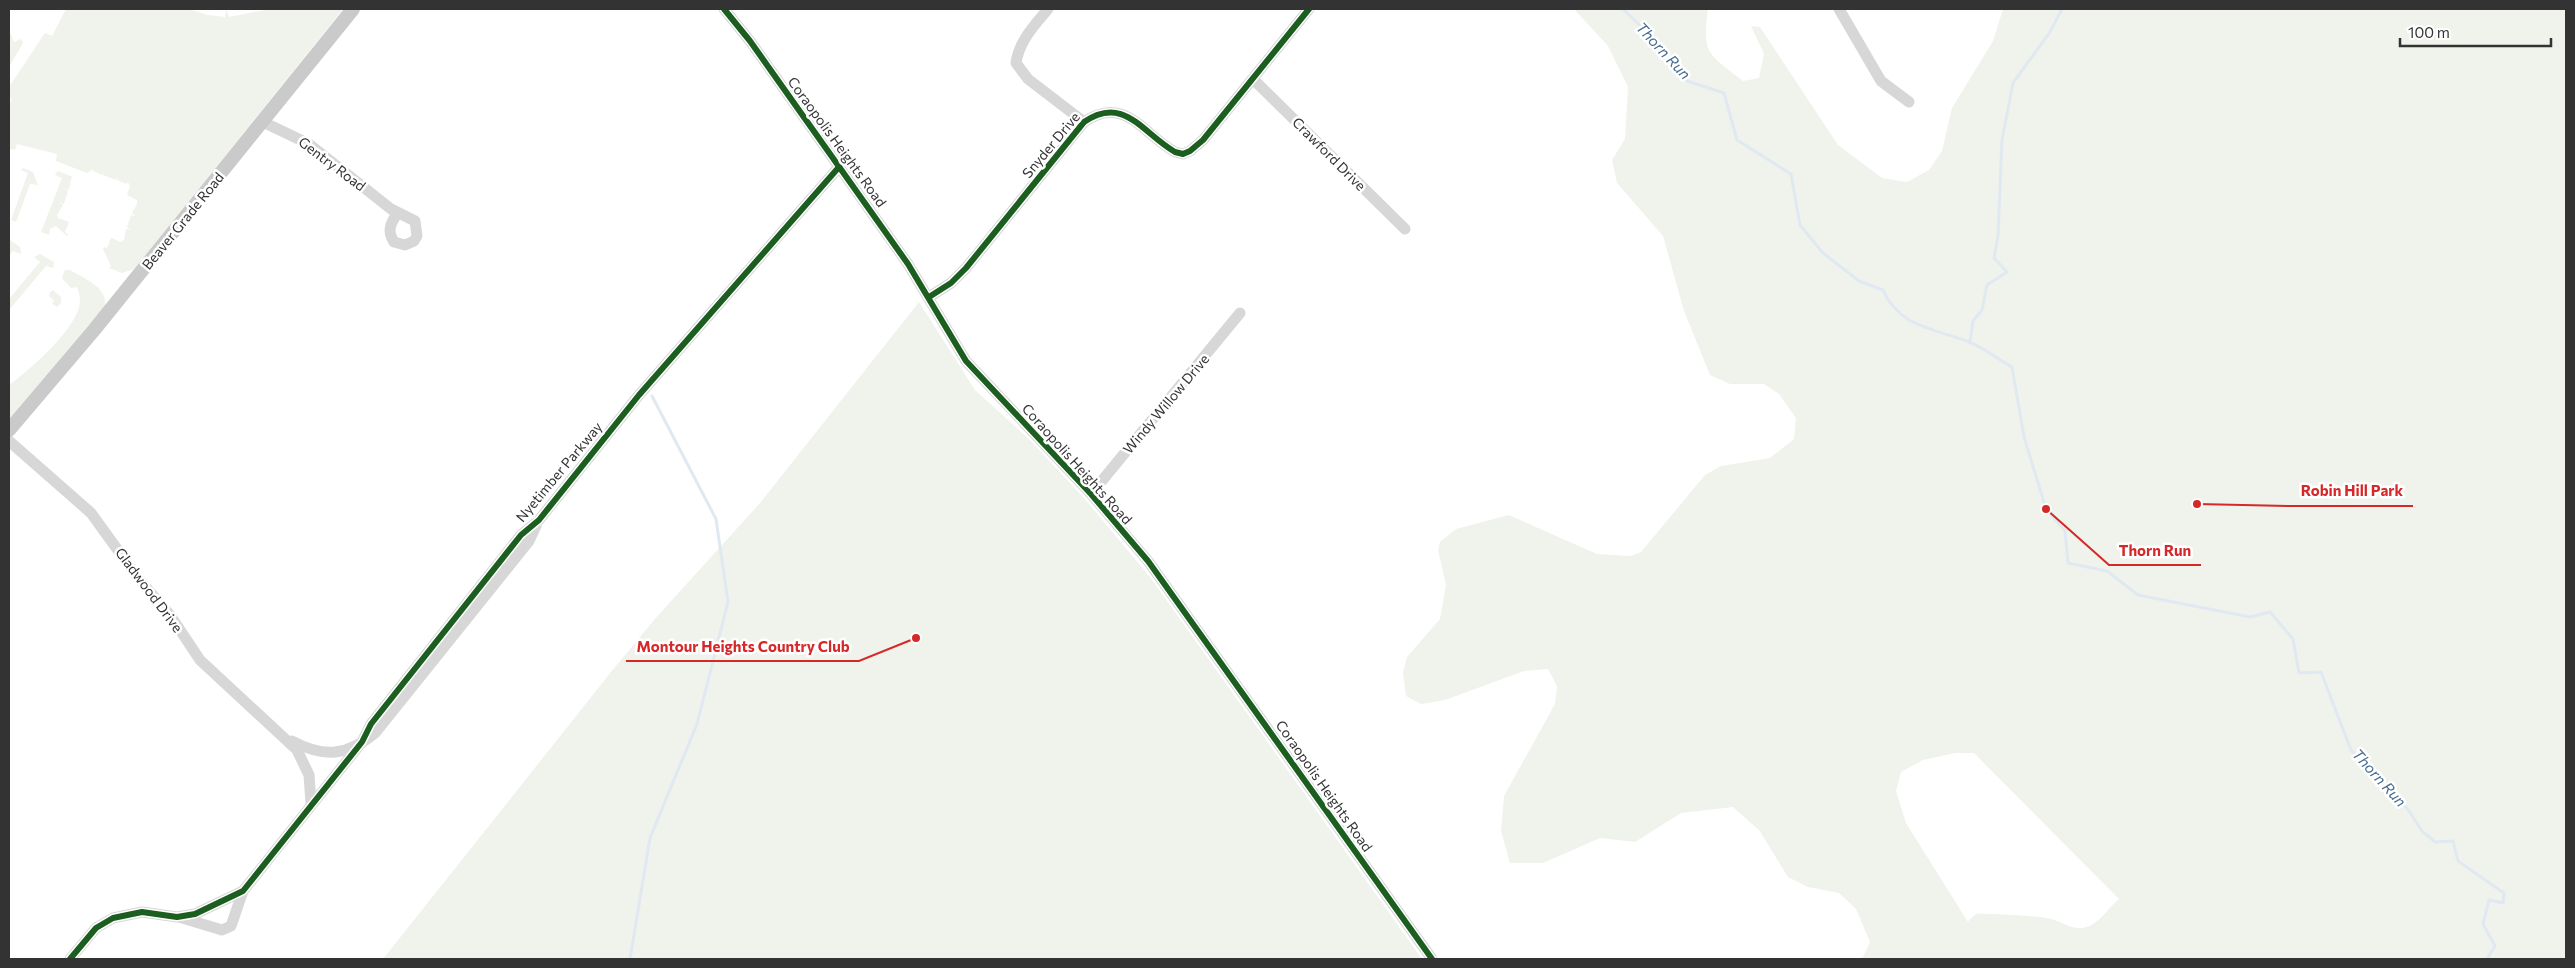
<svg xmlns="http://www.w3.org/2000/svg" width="2575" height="968" font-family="Commissioner,sans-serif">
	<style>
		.green { fill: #eff3ec; fill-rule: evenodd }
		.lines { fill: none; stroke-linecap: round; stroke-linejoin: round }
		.stream { stroke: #e0e9f1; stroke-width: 3 }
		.minor { stroke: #d7d7d7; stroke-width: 11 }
		.major { stroke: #cacaca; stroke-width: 14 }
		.cycleway-casing { stroke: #fff; stroke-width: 9 }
		.cycleway { stroke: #1b5e20; stroke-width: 6 }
		.labels { text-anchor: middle; stroke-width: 5; stroke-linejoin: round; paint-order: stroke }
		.street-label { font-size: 14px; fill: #333; stroke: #fff }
		.water-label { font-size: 15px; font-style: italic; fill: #466d8f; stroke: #fff }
		.leader { fill: none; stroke: #d62828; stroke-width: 2 }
		.callout-dot { fill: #d62828; stroke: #fff; stroke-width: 2 }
		.callout-label { font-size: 15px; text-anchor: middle; font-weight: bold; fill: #d62828; stroke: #fff; stroke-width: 5; stroke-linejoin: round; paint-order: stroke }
	</style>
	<rect width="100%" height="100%" fill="#fff"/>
	<g class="green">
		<path d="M66 9H189L208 15 225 17 226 9 229 17 271 9H343L134 269 122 273 109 268 111 266 103 249 104 247 107 248 111 238 121 242 124 240 126 229 130 230 127 227 131 215 136 216 132 213 137 204V200L127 195 130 186 128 182 126 184 117 180V178L116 180 103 175 104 173 102 175 93 171V169L87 173 56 161 57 154 17 144 15 150 9 149V104L12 99 9 97V87L45 33 52 36Z"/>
		<path d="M1574 9H1708C1702 55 1708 53 1743 81L1759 78 1764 54 1751 26 1760 27 1838 145 1882 178 1907 182 1929 170 1942 151 1952 108 1993 41 2003 9H2566V959H1856L1863 957 1870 942 1856 909 1839 893 1808 887 1788 877 1759 830 1733 807 1681 813 1635 842 1600 838 1543 863H1510L1501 831 1504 796 1555 704 1557 686 1548 669 1524 671 1445 700 1421 704 1406 696 1403 673 1407 657 1440 619 1446 585 1438 550 1440 542 1456 529 1509 515 1597 554 1631 556 1641 552 1705 475 1721 466 1770 458 1794 439 1796 418 1779 394 1764 384H1730L1710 375 1684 311 1663 236 1617 183 1612 160 1625 139 1628 87 1608 46ZM1955 753H1974L2119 899C2108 908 2099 925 2083 928 2070 930 2059 919 2046 918 2039 916 1980 913 1976 914 1973 916 1970 919 1968 922L1906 823 1896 791 1901 772 1923 760Z"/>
		<path d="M10 32 14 42 21 39 23 43 9 67Z"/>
		<path d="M23 168 33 172 38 185 30 184 16 222 11 220 28 173 21 170Z"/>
		<path d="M58 171 73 177 71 179 69 190 64 188 68 191 64 204 59 202 63 205 57 215 58 218 69 222 65 232 68 234 67 236 56 226 50 229 49 235 41 232 62 178 55 175Z"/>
		<path d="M9 239 20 247 21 254 13 251 9 256Z"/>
		<path d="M40 254 54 262 53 268 46 266 9 310V299L40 262 34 257Z"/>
		<path d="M65 270H70C83 278 108 287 105 306L9 419V385C29 371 78 328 80 302 80 297 79 292 77 287L71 288 62 278Z"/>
		<path d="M53 290 61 297V303L57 307 52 304 54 301 49 296 50 292Z"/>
		<path d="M919 302 975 390 1029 439 1084 498 1150 577 1422 959H383L611 672 654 620 760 503Z"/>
	</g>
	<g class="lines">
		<g class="stream">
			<path d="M1623 9 1657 42 1687 81 1724 93 1737 140 1791 174 1800 225 1823 253 1859 281 1883 290C1900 328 1934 328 1969 342 1984 348 1998 359 2012 367L2024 437 2046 509 2065 531 2068 563 2107 571 2138 595 2250 617 2270 612 2293 639 2299 673 2321 672 2351 750 2407 808 2422 831 2435 842 2453 841 2458 861 2504 893 2503 903 2489 900 2483 924 2495 946 2487 959"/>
			<path d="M1970 342 1973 321 1982 310 1987 285 2007 272 1994 258 1998 236 2002 140 2013 83 2050 32 2062 9"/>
			<path d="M630 959 650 838 697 724 728 602 716 519 652 396"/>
		</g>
		<g class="minor">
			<path d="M724 9 750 41 908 264 966 361 1091 494 1148 561 1432 959"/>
			<path d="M1048 9C1034 26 1019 41 1016 63L1028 79 1084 122"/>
			<path d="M1839 9 1881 81 1909 102"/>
			<path d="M1253 79 1405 229"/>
			<path d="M263 122 309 144 391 209 415 221 417 236 414 241 405 245 394 242C387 231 390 224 397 214"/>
			<path d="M929 297 951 283 966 268 1084 122C1124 94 1143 134 1175 152L1183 154 1190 151 1203 140 1309 9"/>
			<path d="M9 441 91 513 138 578 170 615 200 660 297 750 309 775 311 803"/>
			<path d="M1091 494 1240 313"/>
			<path d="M292 741C324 758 347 756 375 733L529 541 536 526"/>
			<path d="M179 917 222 930 231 926 243 891"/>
			<path d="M70 959 96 928 113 918 142 912 177 917 195 914 243 891 362 742 371 724 521 535 539 520 639 395 839 167"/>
		</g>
		<path class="major" d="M9 430 94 330 353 9"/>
		<defs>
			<g id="cycleway">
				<path d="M724 9 750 41 908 264 966 361 1091 494 1148 561 1432 959"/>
				<path d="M929 297 951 283 966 268 1084 122C1124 94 1143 134 1175 152L1183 154 1190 151 1203 140 1309 9"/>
				<path d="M70 959 96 928 113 918 142 912 177 917 195 914 243 891 362 742 371 724 521 535 539 520 639 395 839 167"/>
			</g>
		</defs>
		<use href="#cycleway" class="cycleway-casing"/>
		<use href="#cycleway" class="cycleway"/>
	</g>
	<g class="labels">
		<g class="street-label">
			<text transform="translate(837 142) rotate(54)" y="5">Coraopolis Heights Road</text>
			<text transform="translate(1051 145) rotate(-50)" y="5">Snyder Drive</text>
			<text transform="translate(1329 154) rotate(45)" y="5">Crawford Drive</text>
			<text transform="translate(332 164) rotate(37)" y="5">Gentry Road</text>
			<text transform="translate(183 221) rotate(-51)" y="5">Beaver Grade Road</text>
			<text transform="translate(1166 404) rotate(-50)" y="5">Windy Willow Drive</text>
			<text transform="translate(1077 464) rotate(48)" y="5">Coraopolis Heights Road</text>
			<text transform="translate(559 472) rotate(-50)" y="5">Nyetimber Parkway</text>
			<text transform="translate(149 590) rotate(53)" y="5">Gladwood Drive</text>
			<text transform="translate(1324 786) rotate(55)" y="5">Coraopolis Heights Road</text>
		</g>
		<g class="water-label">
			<text transform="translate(1663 51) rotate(47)" y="5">Thorn Run</text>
			<text transform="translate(2379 778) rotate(48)" y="5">Thorn Run</text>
		</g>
	</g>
	<path class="leader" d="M2197 504L2291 506H2413M2046 509L2109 565H2201M916 638L859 661H626"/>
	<g class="callout-dot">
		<circle cx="2197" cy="504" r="5"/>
		<circle cx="2046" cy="509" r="5"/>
		<circle cx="916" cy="638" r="5"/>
	</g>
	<g class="callout-label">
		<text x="2352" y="496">Robin Hill Park</text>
		<text x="2155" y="556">Thorn Run</text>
		<text x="743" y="652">Montour Heights Country Club</text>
	</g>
	<rect width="2575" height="968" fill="none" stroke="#333333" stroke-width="20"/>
	<path d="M2400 38v8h151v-8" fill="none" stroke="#333333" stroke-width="2.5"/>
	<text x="2408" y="38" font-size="15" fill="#333333" stroke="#ffffff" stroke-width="4" paint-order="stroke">100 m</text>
</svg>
